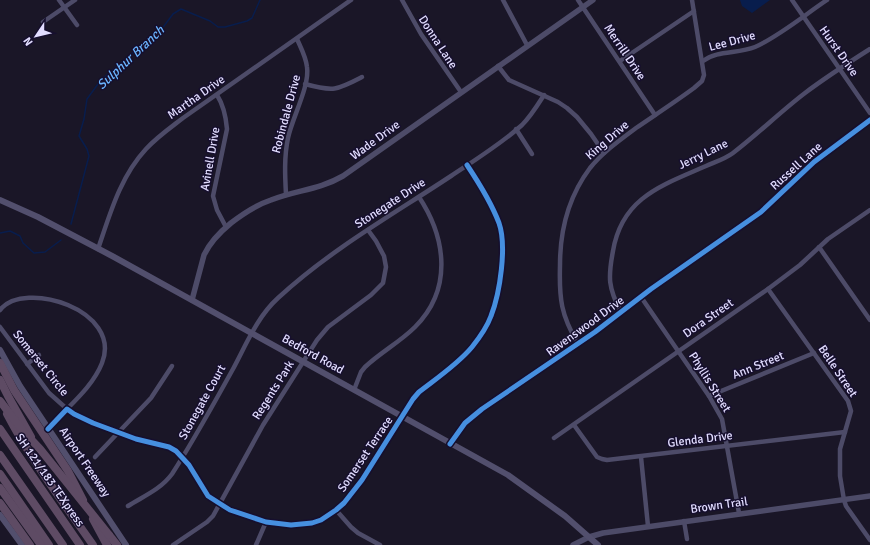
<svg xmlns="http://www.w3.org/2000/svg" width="870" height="545" font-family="Signika,sans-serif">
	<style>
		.water { fill: #081d4d }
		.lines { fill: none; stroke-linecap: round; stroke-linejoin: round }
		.stream { stroke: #081d4d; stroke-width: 1.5 }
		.minor { stroke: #4d4b68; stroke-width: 4.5 }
		.tertiary { stroke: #4d4b68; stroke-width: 5.5 }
		.secondary { stroke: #524f6d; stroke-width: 6 }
		.motorway { stroke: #5e4b64; stroke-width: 8 }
		.motorway-bridge { stroke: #5e4b64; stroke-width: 8 }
		.cycleway-casing { stroke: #160f2e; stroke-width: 8 }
		.cycleway { stroke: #468fdf; stroke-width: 5 }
		.labels { text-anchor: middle; stroke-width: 3; stroke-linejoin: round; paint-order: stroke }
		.street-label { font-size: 12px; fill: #e2ddff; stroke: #160f2e }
		.water-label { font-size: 13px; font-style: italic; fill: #6bb4ff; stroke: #160f2e }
	</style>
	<rect width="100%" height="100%" fill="#1a1627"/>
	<path class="water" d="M740 0H770L752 13 742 6Z"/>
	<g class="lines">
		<g class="stream">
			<path d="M71 224 89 156 87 149 79 136 84 119 87 99 101 80 164 26 173 14 181 9 210 21 218 27H225L247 21 252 18 260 0"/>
			<path d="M0 233 10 231 20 236 23 243 34 253 45 252 61 240"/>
		</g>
		<g class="minor">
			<path d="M59 0 77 25"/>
			<path d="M402 0 421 34 461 92"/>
			<path d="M503 0 527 45"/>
			<path d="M578 0 655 115"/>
			<path d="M792 0 870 113"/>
			<path d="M43 22 75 0"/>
			<path d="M620 61 694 11"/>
			<path d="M703 61C717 50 738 54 755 47 778 37 806 14 827 0"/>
			<path d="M498 66 509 80 558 102 567 108 577 117 591 134 604 153"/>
			<path d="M305 84C334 92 337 90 362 77"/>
			<path d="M217 95C224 106 226 117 227 129L213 196 217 210 226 227"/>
			<path d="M516 129 532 154"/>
			<path d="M286 195C285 176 284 157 288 138 292 118 310 86 307 67 306 57 301 48 297 39"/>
			<path d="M819 247 870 320"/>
			<path d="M98 249C110 214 120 177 146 149 157 137 170 128 183 118L351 0"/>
			<path d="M768 289 848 401 851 411 840 449V476L844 500 846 506 870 540"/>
			<path d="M641 297 709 396 722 419 739 513"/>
			<path d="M0 310C24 279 123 310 102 363 95 381 80 396 67 409L49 393 0 327"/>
			<path d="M621 312C608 288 608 277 613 251 622 197 663 185 706 166 715 162 725 159 733 153 758 134 780 112 805 93 826 77 848 63 870 49"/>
			<path d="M578 344C561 315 559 299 560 265 560 231 569 196 590 168 603 152 620 140 636 128 655 115 675 102 694 88L702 81 704 75 692 0"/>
			<path d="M27 364 39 355"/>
			<path d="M354 390 361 372 365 367C381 352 400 342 415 327 453 289 446 238 419 197"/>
			<path d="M709 396 814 353"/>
			<path d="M574 425 597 457 602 459 607 460 845 432"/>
			<path d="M48 429 67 409 74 414 93 423 136 439 169 447 176 451 189 465 208 496 230 510 266 522 291 525 312 523 321 520 336 510 344 503 362 480 413 399 419 392C437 378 458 364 472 347 480 337 487 327 491 316 500 293 507 246 499 223 491 202 479 183 467 165"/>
			<path d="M554 438 768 289 800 265 828 239 870 210"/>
			<path d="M450 444 465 423 482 409 595 332 651 289 761 212 814 162 870 120"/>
			<path d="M95 457 151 398 172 366"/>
			<path d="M641 457 648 526"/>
			<path d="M128 506C144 496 161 489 172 474 194 440 213 405 233 369 246 345 257 317 278 298 330 250 392 215 451 176 475 160 501 144 522 125 531 116 537 106 544 95"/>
			<path d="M336 510 351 527 358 533 380 545"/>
			<path d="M684 521 687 539"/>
			<path d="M173 545 207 522 213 516 263 425 317 340 328 327 371 295 383 283 386 267 384 256 376 241 368 230"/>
			<path d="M256 545 266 522"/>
		</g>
		<g class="tertiary">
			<path d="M192 300 204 255C210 242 220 232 231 223 244 213 256 205 271 200 296 190 319 190 343 176L593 0"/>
			<path d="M573 545 589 537 603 533 870 496"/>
		</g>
		<g class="secondary">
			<path d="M0 200 38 217 114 257 508 475 565 516 598 545"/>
			<path d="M0 350 20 386 126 545"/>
			<path d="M0 515 22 545"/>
		</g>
		<g class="motorway">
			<path d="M0 363 14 390 68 471 83 500"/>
			<path d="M0 380 8 396 31 437"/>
			<path d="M7 414C31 460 63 502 93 545"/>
			<path d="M0 429 80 545"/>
			<path d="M0 455 63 545"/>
			<path d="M0 474 49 545"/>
			<path d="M0 488 41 545"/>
			<path d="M0 503 30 545"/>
			<path d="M93 519 107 545"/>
			<path d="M109 535 117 545"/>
		</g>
		<path class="motorway-bridge" d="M0 401 23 431 40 449 109 535"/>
		<defs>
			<g id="cycleway">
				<path d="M48 429 67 409 74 414 93 423 136 439 169 447 176 451 189 465 208 496 230 510 266 522 291 525 312 523 321 520 336 510 344 503 362 480 413 399 419 392C437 378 458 364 472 347 480 337 487 327 491 316 500 293 507 246 499 223 491 202 479 183 467 165"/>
				<path d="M450 444 465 423 482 409 595 332 651 289 761 212 814 162 870 120"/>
			</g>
		</defs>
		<use href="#cycleway" class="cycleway-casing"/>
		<use href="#cycleway" class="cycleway"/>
	</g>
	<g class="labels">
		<g class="street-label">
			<text transform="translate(732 41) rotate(-15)" y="4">Lee Drive</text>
			<text transform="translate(438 42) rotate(57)" y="4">Donna Lane</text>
			<text transform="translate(839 51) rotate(55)" y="4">Hurst Drive</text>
			<text transform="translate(625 52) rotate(56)" y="4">Merrill Drive</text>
			<text transform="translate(196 97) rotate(-35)" y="4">Martha Drive</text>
			<text transform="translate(286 114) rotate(-75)" y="4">Robindale Drive</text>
			<text transform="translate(375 140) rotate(-36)" y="4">Wade Drive</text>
			<text transform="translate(607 140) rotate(-41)" y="4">King Drive</text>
			<text transform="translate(703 154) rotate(-26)" y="4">Jerry Lane</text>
			<text transform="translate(210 159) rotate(-80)" y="4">Avinell Drive</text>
			<text transform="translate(796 166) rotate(-42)" y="4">Russell Lane</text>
			<text transform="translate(390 203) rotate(-33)" y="4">Stonegate Drive</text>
			<text transform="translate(708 318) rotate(-35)" y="4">Dora Street</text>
			<text transform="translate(585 326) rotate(-36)" y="4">Ravenswood Drive</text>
			<text transform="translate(313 354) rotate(29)" y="4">Bedford Road</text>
			<text transform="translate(41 363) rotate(51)" y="4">Somerset Circle</text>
			<text transform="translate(758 365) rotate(-22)" y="4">Ann Street</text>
			<text transform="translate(838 371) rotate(56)" y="4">Belle Street</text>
			<text transform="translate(710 382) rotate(58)" y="4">Phyllis Street</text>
			<text transform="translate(273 390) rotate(-58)" y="4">Regents Park</text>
			<text transform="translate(202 402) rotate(-61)" y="4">Stonegate Court</text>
			<text transform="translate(700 439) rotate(-7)" y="4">Glenda Drive</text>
			<text transform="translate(365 454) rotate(-56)" y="4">Somerset Terrace</text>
			<text transform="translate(85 462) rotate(56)" y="4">Airport Freeway</text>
			<text transform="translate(50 480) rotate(55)" y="4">SH 121/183 TEXpress</text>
			<text transform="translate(719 505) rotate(-8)" y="4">Brown Trail</text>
		</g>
		<g class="water-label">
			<text transform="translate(130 57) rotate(-43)" y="5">Sulphur Branch</text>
		</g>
	</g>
	<g transform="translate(36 36) rotate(235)" stroke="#160f2e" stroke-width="3" paint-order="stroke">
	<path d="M0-3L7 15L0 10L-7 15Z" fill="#e2ddff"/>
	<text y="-6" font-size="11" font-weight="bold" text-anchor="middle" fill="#e2ddff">N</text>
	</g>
</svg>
